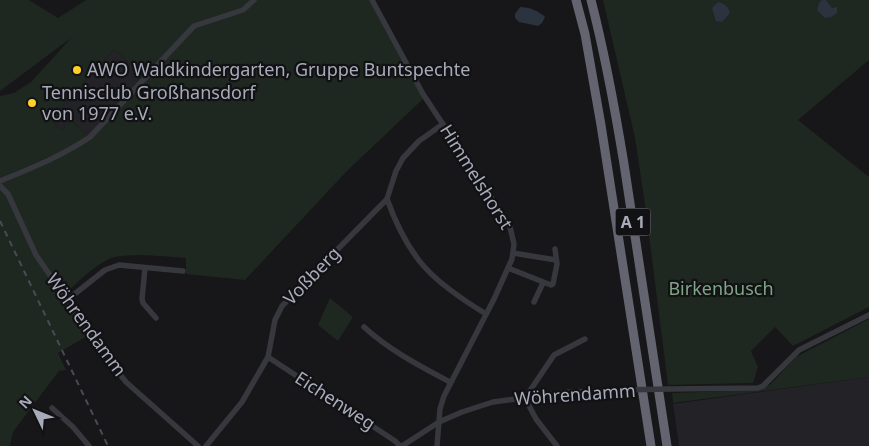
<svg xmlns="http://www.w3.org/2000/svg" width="869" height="446" font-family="'Noto Sans',sans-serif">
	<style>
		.built { fill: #232226 }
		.green { fill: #1e2720 }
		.water { fill: #2b333e }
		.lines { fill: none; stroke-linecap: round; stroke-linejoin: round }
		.minor { stroke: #37373e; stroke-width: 5.5 }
		.highway { stroke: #63646f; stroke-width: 9 }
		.rail { stroke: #4a4b53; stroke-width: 2; stroke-dasharray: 6 5; stroke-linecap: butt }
		.minor-bridge { stroke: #37373e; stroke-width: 5.5 }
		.poi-dot { fill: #ffd028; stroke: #121114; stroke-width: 2 }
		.labels { text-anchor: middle; stroke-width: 4.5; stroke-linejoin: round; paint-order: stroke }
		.shield { fill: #121114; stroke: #7a7d88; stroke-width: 1 }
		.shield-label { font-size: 16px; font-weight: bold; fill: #a7abba }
		.poi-label { font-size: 18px; fill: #a7abba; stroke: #121114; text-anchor: start }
		.street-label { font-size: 18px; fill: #a7abba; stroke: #121114 }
		.park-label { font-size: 18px; fill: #7da684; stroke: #121114 }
	</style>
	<rect width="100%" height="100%" fill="#171619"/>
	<g class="built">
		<path d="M114 49 144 77 88 136 71 120 61 131 52 122 62 112 59 109Z"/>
		<path d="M869 377V446H679L673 404Z"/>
	</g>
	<g class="green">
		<path d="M0 0H29L58 18 86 0H371L424 98 347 171 245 280 186 274V258C168 257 124 252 109 259 93 267 79 281 66 293L65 300 89 335 58 353 66 370 59 371 13 432 10 446H0V182L37 168 74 150 93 137 147 79 114 49 59 109 62 112 52 122 61 131 71 120 88 136 67 149 0 178V96L14 93 31 82 71 38 0 91Z"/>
		<path d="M603 0H869V60L798 120 869 177V307L793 346 775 327 751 351 758 367 753 383 668 385 646 212 635 138Z"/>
		<path d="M330 298 353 317 338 341 318 325Z"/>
		<path d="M869 319V377L673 403 672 393 759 390 771 384 796 357Z"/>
	</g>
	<g class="water">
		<path d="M822 0H826L832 8 837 7V13L831 17 825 18 817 10 819 3Z"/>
		<path d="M718 2C725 4 728 6 730 13L722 22 716 21 712 8Z"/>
		<path d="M520 7C529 7 539 11 545 17L542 23 538 26 519 22 515 18V14Z"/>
	</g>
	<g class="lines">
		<g class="minor">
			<path d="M372 0 423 94 506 220 510 227 514 244 512 259 494 299 444 396 440 409 437 446"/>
			<path d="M0 181C31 168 62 156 90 137L194 26 243 10 254 0"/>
			<path d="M0 186 8 194 36 255 107 358 126 382 198 446"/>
			<path d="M387 199C409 260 432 281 486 314"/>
			<path d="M513 253 556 260"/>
			<path d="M145 268 142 299 143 303 156 318"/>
			<path d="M508 268 551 285 553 284 557 264 555 249"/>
			<path d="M67 300 105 270 119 265 183 271"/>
			<path d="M534 302 543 283"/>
			<path d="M364 327C389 350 420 366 450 382"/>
			<path d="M268 357 395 441 400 446"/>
			<path d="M669 389 758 388 763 386 799 350 869 315"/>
			<path d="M52 408 73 427 89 446"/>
			<path d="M206 446 242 402 268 357 275 320 282 306 387 199 396 171 403 158 419 141 443 124"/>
			<path d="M402 446 439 422 462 412 493 402 570 392 621 390"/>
			<path d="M557 446 536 419 525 398 554 355 585 339"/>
		</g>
		<g class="highway">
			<path d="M576 0 585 34 601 125 651 446"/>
			<path d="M591 0C605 54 615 109 624 164 639 258 652 352 667 446"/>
		</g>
		<path class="rail" d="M0 221 108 446"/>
		<path class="minor-bridge" d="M621 390 669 389"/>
	</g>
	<g class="poi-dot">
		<circle cx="77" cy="70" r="5"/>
		<circle cx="32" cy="103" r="5"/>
	</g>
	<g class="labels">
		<rect class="shield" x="615.5" y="208.5" width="35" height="27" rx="4"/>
		<g class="shield-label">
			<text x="633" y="228">A 1</text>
		</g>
		<g class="poi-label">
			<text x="87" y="76">AWO Waldkindergarten, Gruppe Buntspechte</text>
			<text x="42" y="99">Tennisclub Großhansdorf<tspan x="42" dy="21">von 1977 e.V.</tspan></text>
		</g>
		<g class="street-label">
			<text transform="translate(476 177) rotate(58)" y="6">Himmelshorst</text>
			<text transform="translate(312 276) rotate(-46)" y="6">Voßberg</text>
			<text transform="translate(86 325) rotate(54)" y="6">Wöhrendamm</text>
			<text transform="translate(575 395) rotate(-4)" y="6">Wöhrendamm</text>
			<text transform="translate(335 401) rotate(33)" y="6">Eichenweg</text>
		</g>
		<g class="park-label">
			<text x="721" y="295">Birkenbusch</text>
		</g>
	</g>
	<g transform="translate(35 411) rotate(313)" stroke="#121114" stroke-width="4" paint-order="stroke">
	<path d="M0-4L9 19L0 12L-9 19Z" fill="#a7abba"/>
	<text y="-8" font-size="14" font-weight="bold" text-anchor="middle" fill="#a7abba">N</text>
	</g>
</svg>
